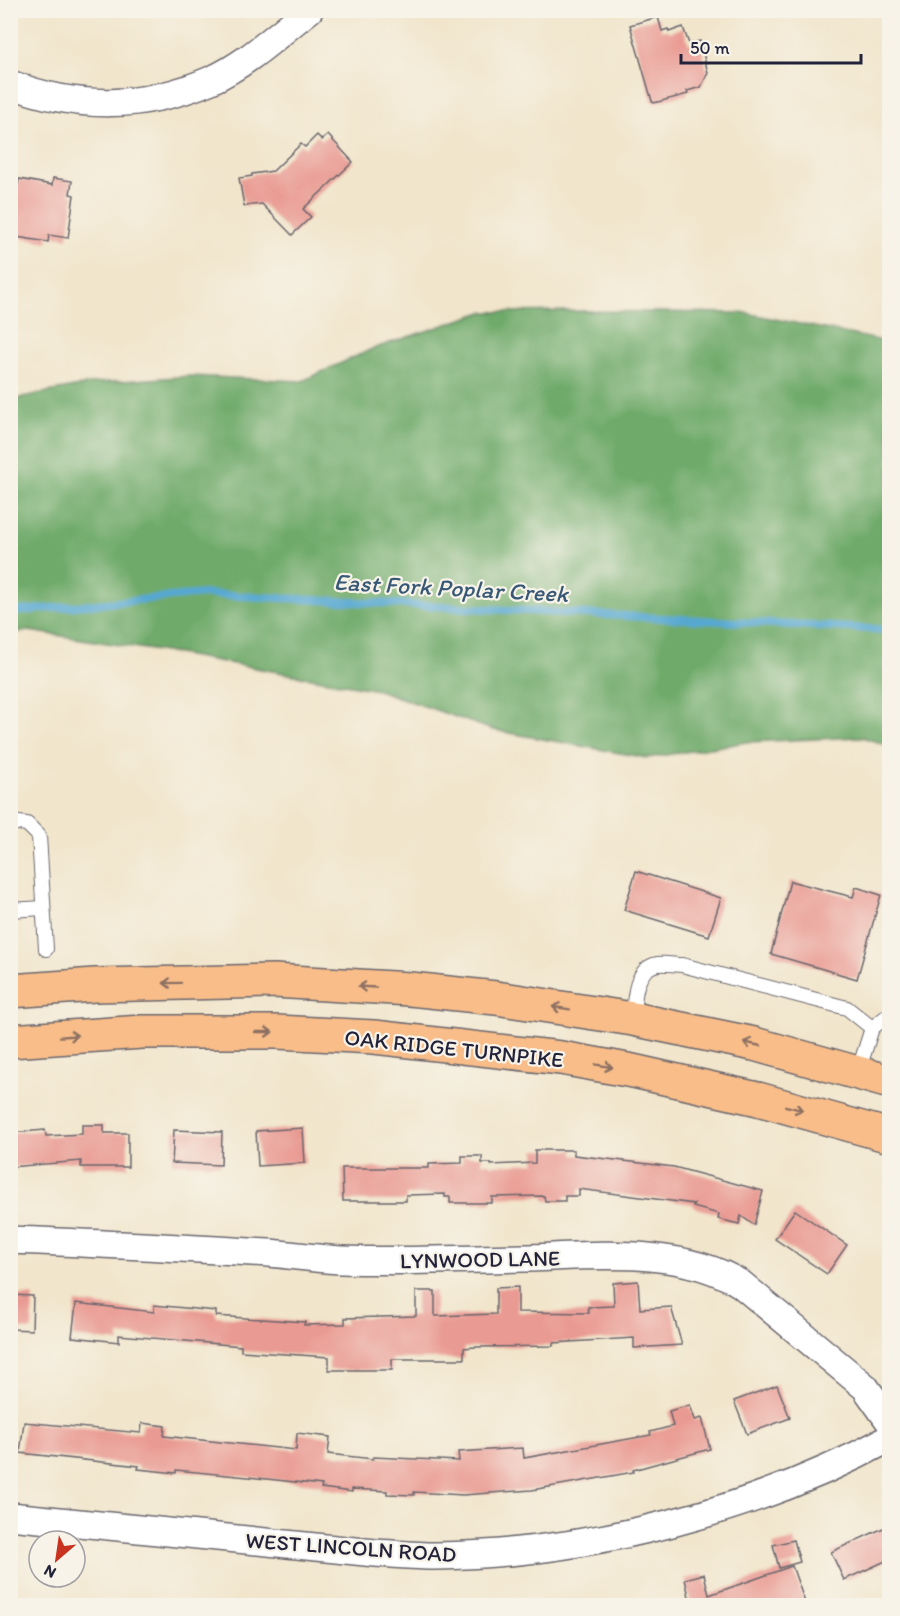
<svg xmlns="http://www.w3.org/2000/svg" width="900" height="1616" font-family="Itim,sans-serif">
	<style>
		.forest { fill: #6faa6a; stroke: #486652; stroke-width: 1.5 }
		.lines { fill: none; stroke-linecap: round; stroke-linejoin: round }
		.stream { stroke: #56a8d1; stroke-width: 8 }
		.building { fill: #e99a92 }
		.service-casing { stroke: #6a666d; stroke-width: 16 }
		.minor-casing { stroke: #6a666d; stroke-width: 30 }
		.trunk-casing { stroke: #6a666d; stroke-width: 36 }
		.service { stroke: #fff; stroke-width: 14 }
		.minor { stroke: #fff; stroke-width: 27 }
		.trunk { stroke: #f8bd89; stroke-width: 33 }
		.oneway { stroke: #8d7062 }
		.labels { text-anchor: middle; stroke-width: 4.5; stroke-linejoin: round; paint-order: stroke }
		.street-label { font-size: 22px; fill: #22223b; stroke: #f7f3e8 }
		.water-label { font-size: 24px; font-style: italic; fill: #375877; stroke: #f7f3e8 }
	</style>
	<rect width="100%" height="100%" fill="#f7f3e8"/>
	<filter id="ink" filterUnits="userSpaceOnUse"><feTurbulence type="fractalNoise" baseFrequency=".0167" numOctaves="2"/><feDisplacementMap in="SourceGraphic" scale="12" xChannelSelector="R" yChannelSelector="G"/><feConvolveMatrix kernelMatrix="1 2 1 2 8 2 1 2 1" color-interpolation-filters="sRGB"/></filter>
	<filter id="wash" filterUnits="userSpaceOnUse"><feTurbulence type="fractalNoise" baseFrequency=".008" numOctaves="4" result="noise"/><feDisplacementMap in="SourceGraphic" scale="24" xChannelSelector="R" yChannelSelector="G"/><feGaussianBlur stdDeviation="1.35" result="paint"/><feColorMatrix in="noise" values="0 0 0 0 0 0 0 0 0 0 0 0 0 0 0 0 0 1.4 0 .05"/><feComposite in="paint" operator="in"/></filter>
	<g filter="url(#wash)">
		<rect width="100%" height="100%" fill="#f1e5cb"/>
		<path class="forest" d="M585 311 746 313 889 342V746L862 737 747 742 647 758 493 730 378 690 178 654 29 631 11 633 10 406 22 397 95 383 190 376 302 381 372 349 483 312Z"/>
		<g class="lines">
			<path class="stream" d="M10 612 204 594 890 630"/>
		</g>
		<g id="blocks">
			<g class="building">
				<path d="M658 17 662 31 668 29 669 32 683 27 689 44 700 41 708 73 701 87 687 91 688 94 654 103 652 101 630 25Z"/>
				<path d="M317 135 322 140 328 135 353 162 303 209 311 217 292 235 262 204 244 206 239 178 252 176V174L273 171 301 144 305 147Z"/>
				<path d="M53 178 72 181 70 194 74 195 68 238 49 235 48 242 10 236 12 185 18 186 19 179 52 185Z"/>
				<path d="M636 871 721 898 709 936 624 910Z"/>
				<path d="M790 881 853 897 856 887 881 895 857 979 771 954Z"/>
				<path d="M82 1125H104V1133H128V1167H81V1161L10 1167V1133L45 1130 46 1136 82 1134Z"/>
				<path d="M303 1128 305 1163 258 1166 256 1131Z"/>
				<path d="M174 1130 222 1132 221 1165 172 1163Z"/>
				<path d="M535 1150H574V1155L674 1167 763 1191 754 1225 741 1216 739 1224 718 1219 719 1214 693 1207 694 1204 579 1189V1196H565V1201H545L544 1196 492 1197V1203H450V1197H445V1194L406 1195V1201H343L342 1168H429V1164L462 1163V1156H482V1163H491V1165L535 1163Z"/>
				<path d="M795 1210 847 1245 827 1274 775 1239Z"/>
				<path d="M638 1281 640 1309 671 1307 682 1345 634 1348V1338L553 1343V1346L475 1347 464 1348V1359H392V1370H329V1357L241 1351V1346L119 1335V1342L72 1337 76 1303 154 1312V1305L216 1311V1316L305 1322 304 1325 345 1324V1318L416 1316V1291H435V1316L496 1314V1288L518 1287V1312L589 1313 588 1307 614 1306 613 1283Z"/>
				<path d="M10 1295 33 1296 32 1330 10 1329Z"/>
				<path d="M777 1385 790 1418 747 1434 734 1401Z"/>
				<path d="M690 1405 695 1420 702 1418 710 1449 633 1470 634 1472 532 1490 463 1495 414 1492V1495L387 1494V1491L352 1489V1492L321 1488 322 1485 267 1479 176 1470V1473L138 1469 139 1466 20 1453 24 1422 141 1433 142 1423 165 1426 164 1436 287 1449 296 1450 297 1433 330 1437 328 1454 373 1459V1457L459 1461 458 1452 523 1448 524 1458 651 1435 650 1432 673 1426 669 1411Z"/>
				<path d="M890 1525V1559L844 1580 831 1552Z"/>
				<path d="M794 1540 800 1562 779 1568 773 1545Z"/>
				<path d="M792 1566 806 1605H687L686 1602 690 1601 685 1579 704 1574 709 1595Z"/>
			</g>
		</g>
	</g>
	<g filter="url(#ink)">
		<use href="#blocks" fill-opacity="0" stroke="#6a666d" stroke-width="1.5"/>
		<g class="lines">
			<defs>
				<g id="service">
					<path d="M10 822 27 824 39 836 46 949"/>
					<path d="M10 910 43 908"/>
					<path d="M633 1019C634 1001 634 968 658 964 666 963 675 965 682 965L847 1008 872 1028 890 1014"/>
					<path d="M858 1072 872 1028"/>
				</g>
				<g id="minor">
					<path d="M10 84C79 110 144 109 211 80 247 64 278 34 309 10"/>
					<path d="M10 1240C97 1243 183 1248 269 1253 293 1255 318 1259 342 1260 402 1262 463 1259 524 1258 593 1256 680 1246 741 1284L865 1387 890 1422"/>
					<path d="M10 1516 375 1553C395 1554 415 1556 435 1556 587 1554 756 1511 890 1438"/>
				</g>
				<g id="trunk">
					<path d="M10 991 95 985 274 981 410 989 496 998 633 1019 754 1044 890 1082"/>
					<path d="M10 1041 142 1032H277L374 1037 561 1058 633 1071 758 1099 890 1136"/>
				</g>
			</defs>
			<use href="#service" class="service-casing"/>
			<use href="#minor" class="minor-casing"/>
			<use href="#trunk" class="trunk-casing"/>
			<use href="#service" class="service"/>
			<use href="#minor" class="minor"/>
			<use href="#trunk" class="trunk"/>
		</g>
		<defs><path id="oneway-shaft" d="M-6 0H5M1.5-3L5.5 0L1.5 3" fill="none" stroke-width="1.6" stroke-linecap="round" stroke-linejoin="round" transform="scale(1.5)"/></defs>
		<g class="oneway">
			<use href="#oneway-shaft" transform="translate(172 983) rotate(179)"/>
			<use href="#oneway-shaft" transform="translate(367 987) rotate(-177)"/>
			<use href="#oneway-shaft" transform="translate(561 1008) rotate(-171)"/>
			<use href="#oneway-shaft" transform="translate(264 1032)"/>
			<use href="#oneway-shaft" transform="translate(69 1036) rotate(-4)"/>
			<use href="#oneway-shaft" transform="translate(752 1044) rotate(-167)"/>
			<use href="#oneway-shaft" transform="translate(604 1066) rotate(10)"/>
			<use href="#oneway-shaft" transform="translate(794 1108) rotate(14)"/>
		</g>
	</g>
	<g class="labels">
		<g class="street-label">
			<text transform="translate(454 1048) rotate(6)" y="8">OAK RIDGE TURNPIKE</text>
			<text transform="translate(480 1259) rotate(-1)" y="8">LYNWOOD LANE</text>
			<text transform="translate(351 1547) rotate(4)" y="8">WEST LINCOLN ROAD</text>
		</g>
		<g class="water-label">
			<text transform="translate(451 588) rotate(3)" y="8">East Fork Poplar Creek</text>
		</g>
	</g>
	<rect width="900" height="1616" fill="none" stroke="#f7f3e8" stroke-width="36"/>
	<g transform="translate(57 1559) rotate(209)"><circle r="28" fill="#f7f3e8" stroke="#a29fa3" stroke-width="1.5"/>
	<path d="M0-4.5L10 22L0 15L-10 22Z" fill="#c8321e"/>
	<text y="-9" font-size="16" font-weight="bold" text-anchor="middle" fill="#22223b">N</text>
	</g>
	<path d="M681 54v9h180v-9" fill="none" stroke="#22223b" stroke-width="3"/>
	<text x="690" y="54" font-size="18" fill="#22223b" stroke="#f7f3e8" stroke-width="4.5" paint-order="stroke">50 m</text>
</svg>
